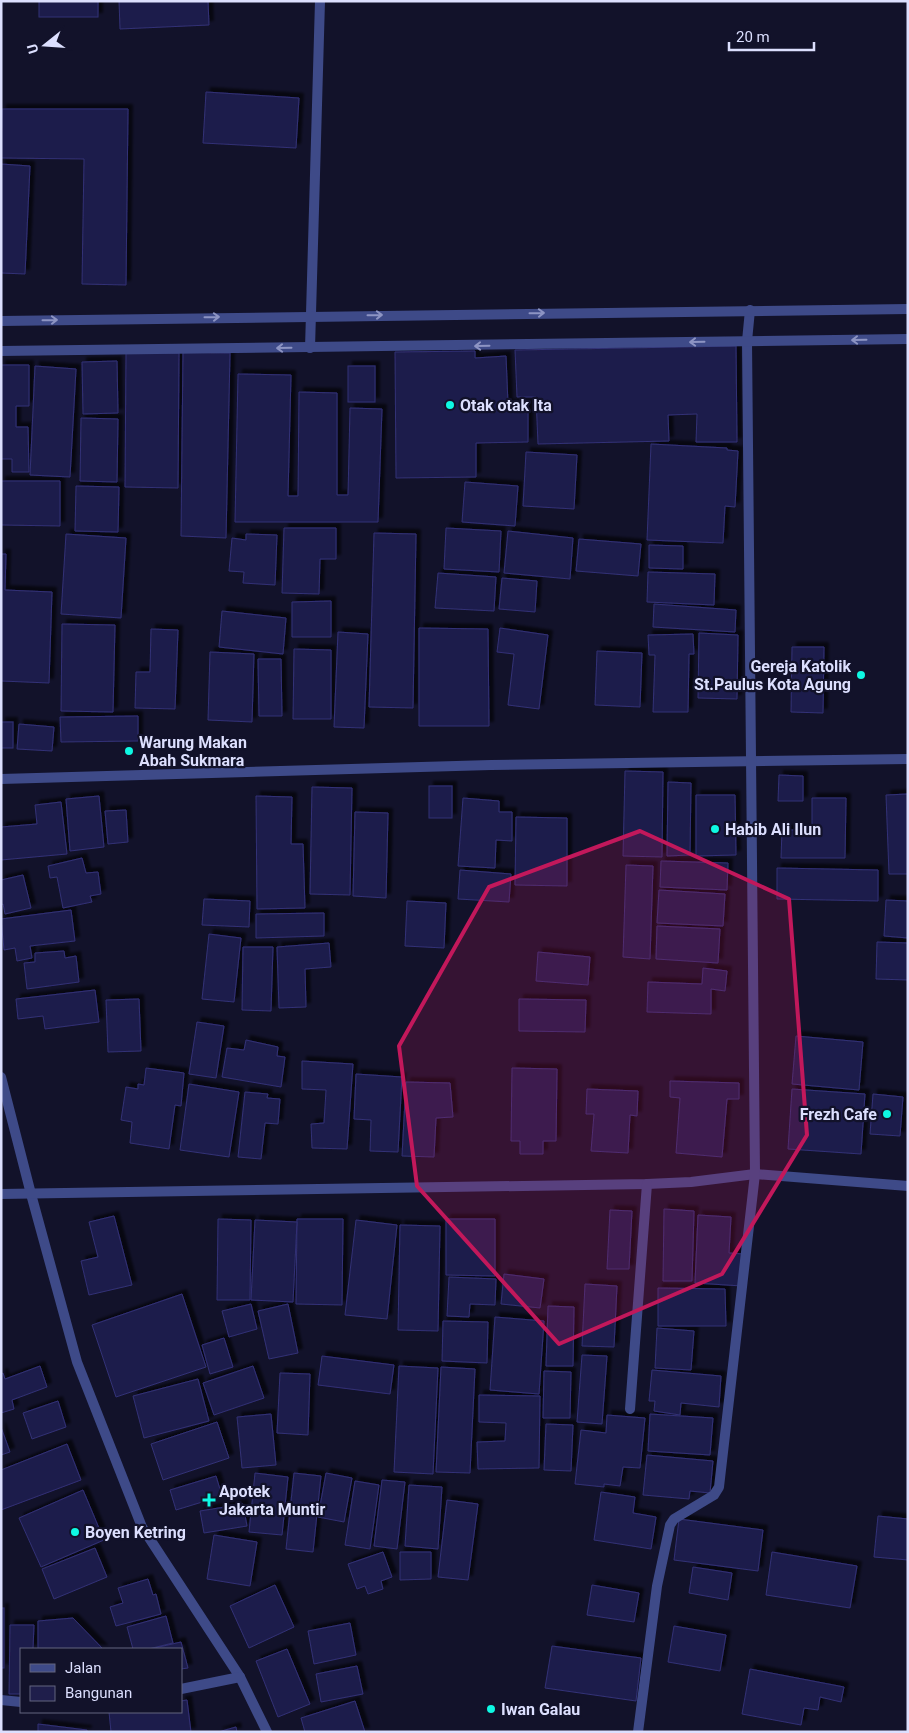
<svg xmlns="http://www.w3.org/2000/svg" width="909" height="1733" font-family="Roboto,sans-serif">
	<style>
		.building { fill: #1f1e4b; stroke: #323176; filter: url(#shadow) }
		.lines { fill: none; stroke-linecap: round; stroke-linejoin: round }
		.minor { stroke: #3e4a88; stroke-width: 10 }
		.tertiary { stroke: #3e4a88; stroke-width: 10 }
		.oneway { stroke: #8d94c3 }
		.marked { fill: #c2185b; fill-opacity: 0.2; stroke: #c2185b; stroke-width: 4; stroke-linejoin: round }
		.poi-dot { fill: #0ef8e3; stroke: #12122a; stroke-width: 2 }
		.labels { text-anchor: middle; stroke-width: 4.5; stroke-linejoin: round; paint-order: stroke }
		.poi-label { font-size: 16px; font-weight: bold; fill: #dcdffe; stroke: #12122a; text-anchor: start }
	</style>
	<defs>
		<filter id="shadow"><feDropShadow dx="4.5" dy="-4.5" stdDeviation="1" flood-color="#0009"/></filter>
	</defs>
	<rect width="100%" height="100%" fill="#12122a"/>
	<g class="building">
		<rect x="39" y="1" width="59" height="16"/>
		<path d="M119 1H208L209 25 120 29Z"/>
		<path d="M206 92 299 98 296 148 203 143Z"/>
		<path d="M2 109H128L126 285 82 284 84 159 1 158Z"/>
		<path d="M1 164 30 166 25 274 1 273Z"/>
		<path d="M736 346 737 442H696L697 414 668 415 669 441 538 444 536 397H517L515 350Z"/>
		<path d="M475 351V358L506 356 508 404H528V442L476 443V477L396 478 395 352Z"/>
		<path d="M126 352 179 353 178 488 125 487Z"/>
		<path d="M183 352 230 353 226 538 181 536Z"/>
		<path d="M117 361 118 413 83 414 82 362Z"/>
		<path d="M1 365H29V406H16V427H28L29 472H12V459H1Z"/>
		<path d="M35 366 76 369 70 477 30 475Z"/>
		<rect x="348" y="366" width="27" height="36"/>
		<path d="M238 374 291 375 288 496H298L299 392 337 393V495H348L350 408 382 409 378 522H235Z"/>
		<path d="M81 418 118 419 117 482 80 481Z"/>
		<path d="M651 444 727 448V450L738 451 735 507 725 506 723 543 647 540Z"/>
		<path d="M526 452 577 455 574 509 523 506Z"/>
		<path d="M1 481H60V526L1 525Z"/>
		<path d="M465 482 518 486 515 526 462 522Z"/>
		<path d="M76 486 119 487 118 532 75 531Z"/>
		<path d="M284 528H336V559H320L319 594 282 593Z"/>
		<path d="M446 528 501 531 499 572 444 569Z"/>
		<path d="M508 531 573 538 570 579 504 573Z"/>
		<path d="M374 533 416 534 413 708 369 707Z"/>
		<path d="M66 534 126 538 121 618 61 614Z"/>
		<path d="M246 534 277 535 275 585 243 583 244 572 229 571 232 538 246 540Z"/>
		<path d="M579 539 641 544 638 576 576 571Z"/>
		<path d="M649 545 683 546V569L649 568Z"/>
		<path d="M1 554H6L5 590 52 592 49 683 1 681Z"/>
		<path d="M648 572 715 574 714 605 647 602Z"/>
		<path d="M438 573 496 577 494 611 435 608Z"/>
		<path d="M502 578 537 581 535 612 499 609Z"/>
		<path d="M331 601V637H292V602Z"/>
		<path d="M654 604 736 610 735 632 653 627Z"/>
		<path d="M222 611 286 618 283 654 219 647Z"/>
		<path d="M62 624 115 625 113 712 61 711Z"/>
		<path d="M419 628 488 629 489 726H419Z"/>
		<path d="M500 628 548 635 539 709 508 705 514 654 497 652Z"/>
		<path d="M151 629 178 630 175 709 135 708 136 672H150Z"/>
		<path d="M338 632 368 634 364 728 334 727Z"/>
		<path d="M699 633 738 635 737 699 698 698Z"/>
		<path d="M693 634 694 654H689L688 712H653L655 655H649L648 635Z"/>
		<path d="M792 647H824L823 713 791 712Z"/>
		<path d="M294 649 331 650V719H293Z"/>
		<path d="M597 651 642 653 640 707 595 705Z"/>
		<path d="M210 652 254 654 252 722 208 720Z"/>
		<path d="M258 659H281L282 716H259Z"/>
		<path d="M138 716V741L61 742 60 717Z"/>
		<rect x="1" y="722" width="12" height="26"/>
		<path d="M19 724 54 727 52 751 17 749Z"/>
		<path d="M625 771 663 772 662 857 623 856Z"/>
		<path d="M779 775 803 776V801H778Z"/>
		<path d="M668 782 691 783 690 855 667 856Z"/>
		<rect x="429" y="786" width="23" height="32"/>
		<path d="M312 787 352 788 350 895 310 894Z"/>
		<path d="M908 794V874H889L886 795Z"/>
		<path d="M696 795H735L736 855 696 856Z"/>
		<path d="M99 796 104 847 70 851 66 799Z"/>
		<path d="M256 796 292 797 291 844H303L305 908 257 909Z"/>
		<path d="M463 798 499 801V812H512V841L496 840 495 868 458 866Z"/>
		<path d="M812 798H846L845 858H781L782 830H812Z"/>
		<path d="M61 802 67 854 1 860V827L37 824 35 805Z"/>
		<path d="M126 810 128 842 108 844 105 811Z"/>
		<path d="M355 812 388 813 386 898 353 896Z"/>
		<path d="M516 817 567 818V886L515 885Z"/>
		<path d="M82 858 86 873 98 872 101 894 90 896 92 902 63 908 57 877 50 878 48 866Z"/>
		<path d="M661 861 728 863 727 890 660 887Z"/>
		<path d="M626 865 653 866 650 959 623 957Z"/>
		<path d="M777 868 878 870V901L777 899Z"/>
		<path d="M460 870 511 874 509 902 458 899Z"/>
		<path d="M23 875 31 908 5 914 3 904 1 905V880Z"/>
		<path d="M659 890 725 894 723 926 657 923Z"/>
		<path d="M204 899 250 901 249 927 202 925Z"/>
		<path d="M886 900 908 901V938L884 936Z"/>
		<path d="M407 901 446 903 444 948 405 946Z"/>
		<path d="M71 910 75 941 30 946 32 958 17 961 15 948 4 950 1 919Z"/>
		<path d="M324 913V936L256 938V914Z"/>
		<path d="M657 926 720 929 718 963 656 959Z"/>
		<path d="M209 934 241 938 234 1002 202 999Z"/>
		<path d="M877 942 908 943V980L876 979Z"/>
		<path d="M329 943 331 967 305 969 306 1007 279 1008 277 947Z"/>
		<path d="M243 947H273L271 1011 242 1010Z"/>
		<path d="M64 951 65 958 76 956 79 982 27 989 24 963 35 962V953Z"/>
		<path d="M538 952 590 957 588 985 536 981Z"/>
		<path d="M703 968 727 971 725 991 711 989V1014L647 1012 648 982 702 984Z"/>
		<path d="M95 990 99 1022 45 1029 43 1016 18 1019 16 999Z"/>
		<path d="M139 999 141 1051 108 1052 106 1000Z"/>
		<path d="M519 999 586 1000 585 1032 519 1031Z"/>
		<path d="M197 1022 224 1026 216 1078 189 1074Z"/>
		<path d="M796 1036 863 1042 859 1090 792 1084Z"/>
		<path d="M246 1040 278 1047 277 1056 285 1057 281 1087 222 1077 227 1048 244 1050Z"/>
		<path d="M302 1061 353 1064 347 1149 312 1148 311 1124 324 1123 326 1090 302 1089Z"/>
		<path d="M146 1068 184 1073 181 1106 175 1105 169 1149 130 1143 132 1122 121 1120 126 1087 138 1089V1084L144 1085Z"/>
		<path d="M512 1068 557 1069 556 1141H543V1154H520V1141H511Z"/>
		<path d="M356 1074 402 1077 398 1152 370 1151 371 1120 354 1119Z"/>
		<path d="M670 1081 739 1083V1099H727L722 1157 676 1153 680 1098 670 1097Z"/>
		<path d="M406 1082 450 1083 453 1117 436 1118 434 1157 402 1156Z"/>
		<path d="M189 1084 239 1092 229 1157 180 1150Z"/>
		<path d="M587 1089 638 1091 637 1116 630 1115 628 1153 591 1151 594 1114H586Z"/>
		<path d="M792 1089 865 1094 861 1154 788 1149Z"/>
		<path d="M245 1092 268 1094 267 1098 280 1099 278 1124 265 1123 261 1159 238 1157Z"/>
		<path d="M873 1094 903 1097 900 1136 870 1134Z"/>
		<path d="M664 1209 694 1211 692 1281H663Z"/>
		<path d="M610 1210 632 1211 629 1269H607Z"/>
		<path d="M698 1215 731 1217 729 1253 744 1254 742 1286 695 1283Z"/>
		<path d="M114 1216 132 1285 89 1295 81 1261 98 1257 89 1222Z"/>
		<path d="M218 1219 251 1220 250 1300H217Z"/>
		<path d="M297 1219H343L342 1305 296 1304Z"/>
		<path d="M446 1219H495V1276L446 1275Z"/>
		<path d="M255 1220 297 1222 293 1302 251 1300Z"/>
		<path d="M356 1220 397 1225 387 1319 345 1315Z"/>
		<path d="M400 1225 440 1226 438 1331 398 1330Z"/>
		<path d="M504 1274 544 1279 540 1308 501 1304Z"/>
		<path d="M449 1277 496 1279 495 1305 470 1304 469 1317 447 1316Z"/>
		<path d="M585 1284 617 1286 614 1347 582 1346Z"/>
		<path d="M658 1288 725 1289 726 1326H658Z"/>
		<path d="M182 1294 206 1367 116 1397 92 1325Z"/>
		<path d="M251 1304 257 1329 229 1337 222 1311Z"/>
		<path d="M288 1304 298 1353 269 1359 258 1311Z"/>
		<path d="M548 1306 574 1307 573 1366H546Z"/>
		<path d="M495 1317 544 1321 539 1394 490 1390Z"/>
		<path d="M443 1321 488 1322 487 1363 442 1361Z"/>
		<path d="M657 1328 694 1331 691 1370 655 1368Z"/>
		<path d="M224 1338 233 1367 210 1374 202 1345Z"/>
		<path d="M582 1355 607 1356 602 1424 577 1422Z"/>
		<path d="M322 1356 394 1365 390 1394 318 1385Z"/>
		<path d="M40 1366 47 1387 12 1400 14 1409 1 1413V1374L3 1373 5 1379Z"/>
		<path d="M253 1366 264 1398 214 1415 203 1383Z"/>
		<path d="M399 1366 438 1368 433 1474 394 1472Z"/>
		<path d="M441 1367 475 1369 470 1473 436 1472Z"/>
		<path d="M652 1370 721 1376 719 1407 681 1403 680 1415 654 1411 655 1401H649Z"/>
		<path d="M544 1371 571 1372 570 1418H543Z"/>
		<path d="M280 1373 310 1374 308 1435 277 1433Z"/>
		<path d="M198 1379 209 1421 144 1438 133 1396Z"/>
		<path d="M479 1395 540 1396 539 1468 478 1469 477 1442 505 1441 506 1423 479 1422Z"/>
		<path d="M58 1401 66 1427 32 1439 23 1413Z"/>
		<path d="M271 1414 276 1465 242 1468 237 1417Z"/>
		<path d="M650 1414 713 1418 710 1455 648 1451Z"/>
		<path d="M607 1415 645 1418 640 1468 623 1467 620 1486 604 1484V1487L575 1484 581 1430 606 1433Z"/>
		<path d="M217 1422 229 1458 163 1480 151 1444Z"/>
		<path d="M546 1424 573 1425 571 1471 544 1470Z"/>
		<path d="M1 1427 10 1452 1 1455Z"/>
		<path d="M67 1444 81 1480 1 1510V1470Z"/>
		<path d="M647 1455 713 1461 710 1493 690 1491 689 1499 643 1495Z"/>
		<path d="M255 1473 288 1477 282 1535 249 1532Z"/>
		<path d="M294 1473 321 1476 313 1552 286 1549Z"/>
		<path d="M326 1473 352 1478 344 1522 318 1517Z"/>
		<path d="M216 1476 222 1496 176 1510 170 1490Z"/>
		<path d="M382 1480 405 1482 397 1549 374 1546Z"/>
		<path d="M355 1481 379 1485 370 1549 345 1545Z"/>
		<path d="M409 1485 442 1487 438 1549 405 1546Z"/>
		<path d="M83 1490 104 1540 41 1567 19 1518Z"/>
		<path d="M601 1492 635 1497 633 1513 656 1517 651 1549 594 1540Z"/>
		<path d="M447 1500 478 1504 468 1580 438 1577Z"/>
		<path d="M243 1504 247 1526 204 1533 200 1511Z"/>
		<path d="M878 1516 908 1519V1560L874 1557Z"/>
		<path d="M679 1519 763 1530 758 1571 674 1560Z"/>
		<path d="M214 1535 257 1542 250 1586 207 1579Z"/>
		<path d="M95 1548 107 1577 54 1599 42 1569Z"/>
		<path d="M383 1552 392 1577 381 1581 383 1589 368 1594 365 1586 357 1589 348 1564Z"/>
		<path d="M400 1552H431V1579L400 1580Z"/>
		<path d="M772 1552 857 1566 850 1608 766 1595Z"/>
		<path d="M693 1567 732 1573 728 1600 689 1593Z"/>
		<path d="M148 1579 153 1595 156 1594 161 1614 116 1626 110 1607 123 1603 118 1588Z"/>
		<path d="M275 1585 294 1627 249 1648 230 1606Z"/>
		<path d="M592 1585 639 1593 634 1622 587 1615Z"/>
		<rect x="1" y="1608" width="3" height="60"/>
		<path d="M166 1616 173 1643 149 1649H133L127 1627Z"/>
		<path d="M73 1618 103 1649H38V1621Z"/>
		<path d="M350 1623 356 1655 314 1664 308 1631Z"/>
		<path d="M10 1625H34L33 1649H21V1694H9Z"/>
		<path d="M674 1626 726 1635 720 1671 668 1662Z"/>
		<path d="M181 1642 188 1668 181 1669V1649H150Z"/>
		<path d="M552 1646 641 1658 636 1701 545 1688Z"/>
		<path d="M287 1649 310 1704 278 1717 256 1661Z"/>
		<path d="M357 1666 363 1694 321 1702 316 1674Z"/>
		<path d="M750 1669 844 1687 841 1702 820 1697 818 1710 804 1708 801 1725 742 1714Z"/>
		<path d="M187 1700 191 1732H111L109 1712H181V1701Z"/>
		<path d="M355 1701 365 1732H305L301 1718Z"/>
		<path d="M38 1724 87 1730V1732H38Z"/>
		<path d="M236 1727 237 1732H218Z"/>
	</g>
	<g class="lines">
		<g class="minor">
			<path d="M310 348 320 1"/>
			<path d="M1 779 491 765 908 759"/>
			<path d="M1 1077 31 1194 77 1362 142 1527 240 1677 267 1732"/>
			<path d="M1 1194 647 1184 691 1182 755 1174 908 1186"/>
			<path d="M630 1409 647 1184"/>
			<path d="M181 1689 240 1677"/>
			<path d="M1 1700 21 1702"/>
			<path d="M638 1732 657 1586 670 1525 674 1519 714 1495 719 1487 755 1174 747 341 750 310"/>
		</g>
		<g class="tertiary">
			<path d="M1 321 908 309"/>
			<path d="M1 351 908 339"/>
		</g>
	</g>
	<defs><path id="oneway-shaft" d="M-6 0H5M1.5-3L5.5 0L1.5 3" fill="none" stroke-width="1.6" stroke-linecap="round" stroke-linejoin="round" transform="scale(1.25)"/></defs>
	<g class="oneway">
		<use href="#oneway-shaft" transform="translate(537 313) rotate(-1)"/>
		<use href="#oneway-shaft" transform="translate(375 315) rotate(-1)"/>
		<use href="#oneway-shaft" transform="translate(212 317) rotate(-1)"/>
		<use href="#oneway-shaft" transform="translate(50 320) rotate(-1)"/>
		<use href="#oneway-shaft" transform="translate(859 340) rotate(179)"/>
		<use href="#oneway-shaft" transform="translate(697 342) rotate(179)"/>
		<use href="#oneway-shaft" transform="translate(482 346) rotate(179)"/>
		<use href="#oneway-shaft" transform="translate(284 348) rotate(179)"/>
	</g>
	<path class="marked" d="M640 831 789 899 807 1135 722 1274 559 1344 417 1186 399 1046 489 887Z"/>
	<g class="poi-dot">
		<circle cx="450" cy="405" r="5"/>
		<circle cx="861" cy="675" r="5"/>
		<circle cx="129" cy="751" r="5"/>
		<circle cx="715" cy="829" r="5"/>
		<circle cx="887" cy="1114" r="5"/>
		<path d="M206.5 1492.5h5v5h5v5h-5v5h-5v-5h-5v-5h5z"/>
		<circle cx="75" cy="1532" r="5"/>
		<circle cx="491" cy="1709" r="5"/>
	</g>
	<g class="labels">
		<g class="poi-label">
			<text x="460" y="411">Otak otak Ita</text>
			<text x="851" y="672" text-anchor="end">Gereja Katolik<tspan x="851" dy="18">St.Paulus Kota Agung</tspan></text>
			<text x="139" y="748">Warung Makan<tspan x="139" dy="18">Abah Sukmara</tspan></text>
			<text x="725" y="835">Habib Ali Ilun</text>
			<text x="877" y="1120" text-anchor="end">Frezh Cafe</text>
			<text x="219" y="1497">Apotek<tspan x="219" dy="18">Jakarta Muntir</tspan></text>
			<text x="85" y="1538">Boyen Ketring</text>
			<text x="501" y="1715">Iwan Galau</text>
		</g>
	</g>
	<rect width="909" height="1733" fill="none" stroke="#dcdffe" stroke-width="5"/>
	<rect x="20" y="1648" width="162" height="65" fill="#12122a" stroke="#63647f"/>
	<rect x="30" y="1664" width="25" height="8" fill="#3e4a88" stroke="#63647f"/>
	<text x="65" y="1673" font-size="15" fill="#dcdffe">Jalan</text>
	<rect x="30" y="1686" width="25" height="15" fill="#1f1e4b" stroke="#63647f"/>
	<text x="65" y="1698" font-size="15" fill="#dcdffe">Bangunan</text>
	<g transform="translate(45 45) rotate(253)" stroke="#12122a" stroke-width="4" paint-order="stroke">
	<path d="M0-4L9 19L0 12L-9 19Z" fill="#dcdffe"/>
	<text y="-8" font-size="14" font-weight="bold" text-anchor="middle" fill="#dcdffe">U</text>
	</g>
	<path d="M729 42v8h85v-8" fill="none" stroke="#dcdffe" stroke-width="2.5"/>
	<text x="736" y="42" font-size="15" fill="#dcdffe" stroke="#12122a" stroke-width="4" paint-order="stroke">20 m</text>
</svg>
